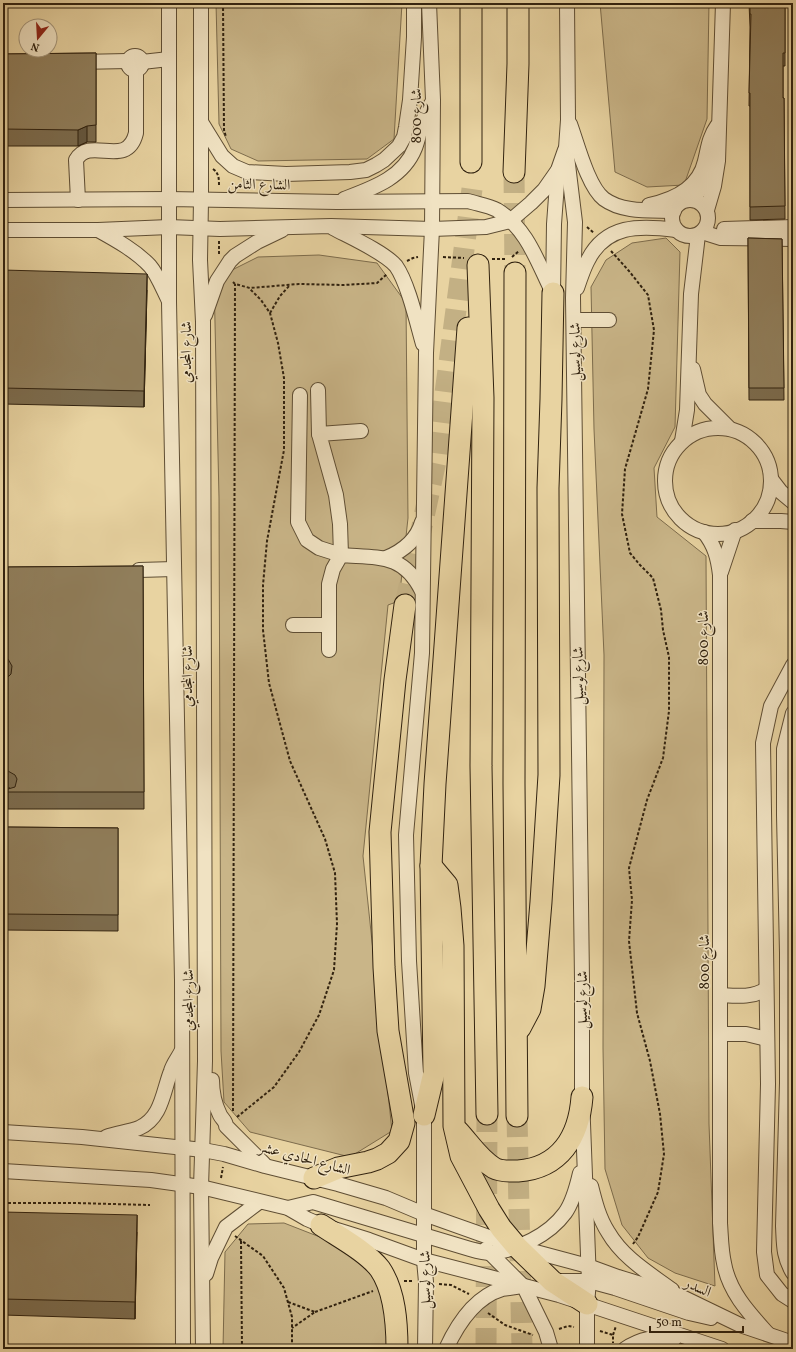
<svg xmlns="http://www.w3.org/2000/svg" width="796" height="1352" font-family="Vollkorn,Amiri,serif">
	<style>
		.green { fill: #c9b588; stroke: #7d6c4c }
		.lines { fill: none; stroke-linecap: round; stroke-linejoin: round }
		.highway-tunnel { stroke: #c3b084; stroke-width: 21; stroke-dasharray: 21 10; stroke-linecap: butt }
		.minor-casing { stroke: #5f4e34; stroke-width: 16 }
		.highway-casing { stroke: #31220f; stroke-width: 23 }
		.path { stroke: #31220f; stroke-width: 2; stroke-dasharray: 3 2; stroke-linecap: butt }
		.minor { stroke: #f0e2c2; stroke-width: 14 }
		.highway { stroke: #e8d3a1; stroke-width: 21 }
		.wall { fill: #7c6c4e; stroke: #31220f }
		.shaded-wall { fill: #655840; stroke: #31220f }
		.building { fill: #907e5b; stroke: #31220f }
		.labels { text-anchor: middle; stroke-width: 3; stroke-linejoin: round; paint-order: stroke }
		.street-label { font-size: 15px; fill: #31220f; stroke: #f0e2c2 }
	</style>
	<rect width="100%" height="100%" fill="#e8d3a1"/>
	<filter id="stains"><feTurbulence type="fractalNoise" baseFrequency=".005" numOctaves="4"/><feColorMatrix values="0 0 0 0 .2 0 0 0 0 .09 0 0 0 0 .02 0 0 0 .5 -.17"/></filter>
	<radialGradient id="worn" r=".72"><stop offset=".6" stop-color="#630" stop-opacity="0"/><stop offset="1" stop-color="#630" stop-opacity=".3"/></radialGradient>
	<g class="green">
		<path d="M216 3H402L394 139 367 159 258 161 231 149 219 124Z"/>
		<path d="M600 3H709L707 119 684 185 647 187 615 172Z"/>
		<path d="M666 238 680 252 675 427 654 468 657 517 706 556 709 1124 715 1286 675 1273 648 1258 622 1225 605 1169 603 1048 604 655 594 429 591 287 606 260 632 243Z"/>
		<path d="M319 255 377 263 406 303 408 518 399 601 388 605 363 856 392 1131 350 1157 250 1132 224 1102 221 1051 219 498 214 279 258 257Z"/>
		<path d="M284 1223 325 1239 372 1269 388 1314V1349H223L225 1252 248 1224Z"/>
	</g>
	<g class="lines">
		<g class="highway-tunnel">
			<path d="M514 172 515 273"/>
			<path d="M405 605 436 461 472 189"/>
			<path d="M517 1116 522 1349"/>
			<path d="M486 1349 487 1114"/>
		</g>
		<defs>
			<g id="minor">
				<path d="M169 3V302L182 980 183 1349"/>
				<path d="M201 3V200L200 260 203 322 205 1061 201 1187 203 1349"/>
				<path d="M567 3 568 120 566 148 575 222 573 298 582 979V1097L589 1281 587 1304V1349"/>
				<circle cx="135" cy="63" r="7"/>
				<path d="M78 62 128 61"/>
				<path d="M142 62 169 59"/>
				<path d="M201 122 222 156 233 166 247 172 286 174 350 172 366 170 376 165 384 160 399 146 404 137 406 127 410 100 414 37V3"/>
				<path d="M570 124C577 143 588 187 604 199 623 213 651 210 674 211"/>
				<path d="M344 199C373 188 403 178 415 148 419 138 420 127 424 118 426 113 429 109 431 104"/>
				<circle cx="690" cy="218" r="18"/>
				<path d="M3 200 169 199 337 202 468 201C477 204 488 205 497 210 528 229 538 264 553 293"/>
				<path d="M78 200 76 160C90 135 127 170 136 133V70"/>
				<path d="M693 200 714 168"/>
				<path d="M649 205C673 200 699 188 705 161 708 149 709 137 717 126"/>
				<path d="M707 210 714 186 718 161 723 3"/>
				<path d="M333 228C350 237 384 252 396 266 408 283 417 323 423 344"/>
				<path d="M724 229 793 227"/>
				<path d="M3 230H98L169 227 220 229 331 226 432 229 486 227 510 221 531 203 544 190 558 170 565 150"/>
				<path d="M98 230C116 240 136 251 150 266 157 274 163 289 168 299"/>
				<path d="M702 232 721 238 793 239"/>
				<path d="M577 288C580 279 583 270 587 262 605 224 640 225 676 230"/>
				<path d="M553 293 554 224 558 170"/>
				<path d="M205 315 217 281 230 261 235 256 257 242 282 230"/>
				<path d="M574 320H609"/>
				<path d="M693 369 699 395 705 404 730 429"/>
				<path d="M318 390 319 434"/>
				<path d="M300 395 298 522 307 540 319 548 341 555 340 524 336 495 319 434 361 431"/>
				<circle cx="718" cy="481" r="53"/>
				<path d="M682 441 687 410 691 294 698 235"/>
				<path d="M771 479 781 492 793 502"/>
				<path d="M752 521H781L793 522"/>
				<path d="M704 532C715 546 718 558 720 575V1223C721 1236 721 1250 724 1263 729 1292 749 1313 768 1334"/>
				<path d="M386 558C403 551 417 540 422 522"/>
				<path d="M139 570 174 569"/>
				<path d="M721 572 735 530"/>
				<path d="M293 625H329"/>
				<path d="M329 650V584L333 569 341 555C378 558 403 553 422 591"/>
				<path d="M793 665 771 706 763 743 768 1084 764 1252 767 1275 782 1294 793 1301"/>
				<path d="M3 682V687"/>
				<path d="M793 713 784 749V815L787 953V1083L783 1226C784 1245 783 1256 793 1273"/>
				<path d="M3 795 9 797"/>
				<path d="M721 995C736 996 753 998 766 989"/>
				<path d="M721 1034H746L767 1039"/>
				<path d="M212 1080C212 1092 214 1103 220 1115 222 1119 226 1121 226 1126L264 1164"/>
				<path d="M3 1132 82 1137 203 1150 224 1154 265 1166 338 1184 386 1198 424 1214 517 1247 588 1266 618 1277 680 1296 740 1325 793 1343"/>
				<path d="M106 1137C117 1133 129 1132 139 1128 162 1118 163 1091 171 1071 173 1064 178 1058 181 1052"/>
				<path d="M3 1171 151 1180 201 1187 288 1208 307 1219 321 1225 369 1240 424 1260 559 1295 722 1349"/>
				<path d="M591 1186C595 1202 599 1218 608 1232 623 1258 649 1273 672 1290"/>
				<path d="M288 1208 313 1202 470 1249C477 1251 484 1253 491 1253 518 1250 549 1235 565 1213 573 1202 577 1186 580 1173"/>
				<path d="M486 1249 524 1287 546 1332 551 1349"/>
				<path d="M206 1274 211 1258 226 1227 259 1202"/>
				<path d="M553 1281H589L615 1288 689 1313 711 1318"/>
				<path d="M425 1349 426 1282 424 1260V1115L416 1073 409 961 406 835 422 653 426 353 432 229 433 100 429 3"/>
				<path d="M446 1349C457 1325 475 1297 502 1289 506 1288 512 1288 517 1287"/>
				<path d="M625 1349C639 1339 658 1335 674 1339"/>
			</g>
			<g id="highway">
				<path d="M471 3V162"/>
				<path d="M514 172 518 64V3"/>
				<path d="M478 265 483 398 481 766 487 1114"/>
				<path d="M515 273 514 784 517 1116"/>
				<path d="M431 866 447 885 450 908 453 946 454 1126 461 1156 489 1209 501 1228 517 1247 552 1281 587 1304"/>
				<path d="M520 1028 530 1009 534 986 541 902 549 775 548 488 551 399 553 293"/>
				<path d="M424 1115 434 1073 431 866 435 784 468 328"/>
				<path d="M458 1131C470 1144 479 1159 494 1168 501 1172 511 1171 518 1171 560 1168 579 1137 582 1097"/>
				<path d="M314 1178 338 1168 368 1162 377 1159 388 1153 399 1141 404 1123 388 1031 384 967 380 832 395 680 405 605"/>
				<path d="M321 1225C339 1237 367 1252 380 1269 395 1291 397 1323 397 1349"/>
			</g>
		</defs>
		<use href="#minor" class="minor-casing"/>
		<use href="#highway" class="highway-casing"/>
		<g class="path">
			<path d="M223 3 224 130 226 137"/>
			<path d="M213 169C219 173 219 179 219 186"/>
			<path d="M587 227 594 233"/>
			<path d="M611 251 629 271 648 295 654 330 648 389 625 469 622 514 630 553 640 565 653 578 661 610 663 630 669 657V711L663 758 647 800 629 868 632 900 629 941 637 1013 650 1061 660 1114 664 1154 658 1192 638 1237 633 1244"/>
			<path d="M219 254V241"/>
			<path d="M443 257 464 258"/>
			<path d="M512 257 519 251"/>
			<path d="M492 259H506"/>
			<path d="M407 261 413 258 418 257"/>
			<path d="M233 282 235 284 250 288 299 284 344 285 377 283 387 274"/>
			<path d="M270 313 280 296 290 285"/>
			<path d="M233 1111 235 284"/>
			<path d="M237 1117 274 1087 299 1052 319 1015 334 970 337 924 335 873 325 839 290 761 269 683 263 630V585L267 541 284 450V378L278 343 270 313 261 300 250 289"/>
			<path d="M221 1178 223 1167"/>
			<path d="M3 1203H74L150 1205"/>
			<path d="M235 1236 263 1256 284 1288 292 1317V1349"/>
			<path d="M241 1241 242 1349"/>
			<path d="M404 1281H413"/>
			<path d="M439 1284 451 1285 469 1294"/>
			<path d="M288 1302 315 1312 292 1328"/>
			<path d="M315 1312 373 1291"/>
			<path d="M488 1313 505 1325 533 1335"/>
			<path d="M559 1329 568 1326 574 1327"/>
			<path d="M600 1331 613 1335V1343"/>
			<path d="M613 1335 616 1326"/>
		</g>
		<use href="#minor" class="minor"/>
		<use href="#highway" class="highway"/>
	</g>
	<g class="wall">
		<path d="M749 3H785V66H783V98H784L785 219 750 220V106H749L750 27Z"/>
		<path d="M96 53V142H87L78 146H3V54Z"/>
		<path d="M748 238 782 239 784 400H749Z"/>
		<path d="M3 270 147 290 144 407 3 404Z"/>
		<path d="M143 566 144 809H8V789L10 788H8V677H9L8 675V567Z"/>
		<path d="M3 827 118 828V931L3 930Z"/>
		<path d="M3 1212 137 1232 135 1319 3 1315Z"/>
	</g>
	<g class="shaded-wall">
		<path d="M87 126V142L78 146V130Z"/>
		<path d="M147 274V290L144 407V391Z"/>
		<path d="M137 1215V1232L135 1319V1302Z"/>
	</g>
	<g class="building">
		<path d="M750 3H785V53H783V98H784L785 206 750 207V93H749L751 14H750Z"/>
		<path d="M96 53V125L87 126 78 130 3 129V54Z"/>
		<path d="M748 238 782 239 784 388H749Z"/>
		<path d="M3 270 147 274 144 391 3 388Z"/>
		<path d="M143 566 144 792H8V789L15 787 17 779 15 775 8 771V677L11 674 12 666 8 659V567Z"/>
		<path d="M3 827 118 828V915L3 914Z"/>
		<path d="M3 1212 137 1215 135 1302 3 1299Z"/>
	</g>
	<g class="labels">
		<g class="street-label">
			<text transform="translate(416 116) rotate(-90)" y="5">شارع 800</text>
			<text transform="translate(259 184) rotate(1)" y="5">الشارع الثامن</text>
			<text transform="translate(186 352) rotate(-90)" y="5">شارع المجدمي</text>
			<text transform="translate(575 352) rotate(-91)" y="5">شارع لوسيل</text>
			<text transform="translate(703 638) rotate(-90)" y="5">شارع 800</text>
			<text transform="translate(187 676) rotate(-90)" y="5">شارع المجدمي</text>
			<text transform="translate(578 676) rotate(-91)" y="5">شارع لوسيل</text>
			<text transform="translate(704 962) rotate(-90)" y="5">شارع 800</text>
			<text transform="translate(188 1000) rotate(-90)" y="5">شارع المجدمي</text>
			<text transform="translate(582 1000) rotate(-90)" y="5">شارع لوسيل</text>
			<text transform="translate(305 1158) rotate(15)" y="5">الشارع الحادي عشر</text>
			<text transform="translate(425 1280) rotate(-91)" y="5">شارع لوسيل</text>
			<text transform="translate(698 1287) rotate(24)" y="5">السدر</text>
		</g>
	</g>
	<rect width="796" height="1352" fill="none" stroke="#e8d3a1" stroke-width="16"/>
	<rect x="4" y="4" width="788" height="1344" fill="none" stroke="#31220f" stroke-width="2"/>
	<rect x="8" y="8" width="780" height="1336" fill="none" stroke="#31220f"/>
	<g transform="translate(38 38) rotate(198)"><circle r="19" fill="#f0e2c2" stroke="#a4957a"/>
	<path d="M0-3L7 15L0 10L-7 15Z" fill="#8f2418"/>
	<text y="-6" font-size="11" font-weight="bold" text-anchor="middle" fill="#31220f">N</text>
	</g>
	<path d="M650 1326v6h93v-6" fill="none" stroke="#31220f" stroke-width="2"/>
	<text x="656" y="1326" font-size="12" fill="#31220f" stroke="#f0e2c2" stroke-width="3" paint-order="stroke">50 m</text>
	<rect width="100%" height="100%" filter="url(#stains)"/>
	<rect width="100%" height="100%" fill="url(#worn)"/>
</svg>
